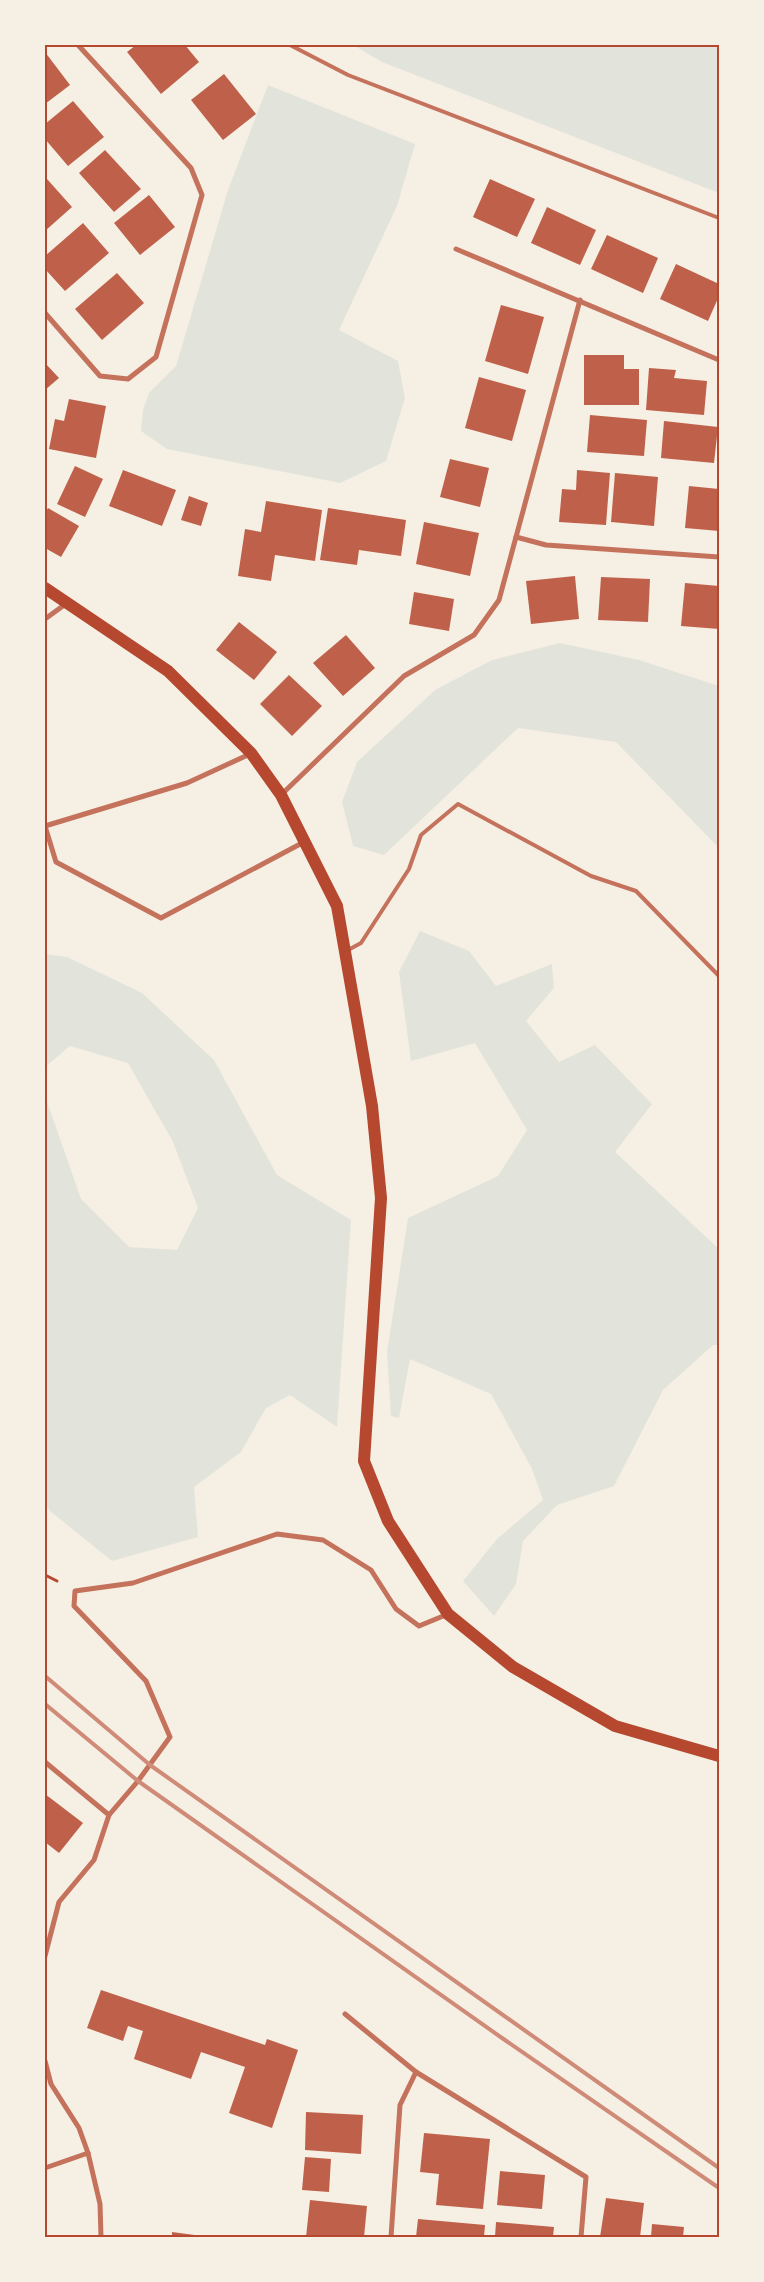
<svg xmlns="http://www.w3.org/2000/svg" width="764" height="2282" font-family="Barlow,sans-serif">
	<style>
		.green { fill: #e2e4dc }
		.building { fill: #bf614a }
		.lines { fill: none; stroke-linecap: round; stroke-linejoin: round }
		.path { stroke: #b5482f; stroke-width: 3 }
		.service { stroke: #c5725c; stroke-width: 4 }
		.minor { stroke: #c5725c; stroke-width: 5 }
		.primary { stroke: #b5482f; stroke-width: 12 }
		.rail { stroke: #cf8b77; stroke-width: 4 }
		.neatline { fill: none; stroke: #b5482f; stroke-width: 2 }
	</style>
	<rect width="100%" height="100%" fill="#f6efe4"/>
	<g class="green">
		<path d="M353 45H719V193L382 62Z"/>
		<path d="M268 85 415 144 397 206 339 330 398 361 405 398 386 461 340 483 167 449 141 431 143 410 149 393 176 366 228 190Z"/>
		<path d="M560 643 639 660 719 686V848L616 742 518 728 384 855 353 846 342 802 357 762 435 690 492 660Z"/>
		<path d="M420 931 469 951 496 986 552 964 554 988 526 1021 559 1062 595 1045 652 1104 615 1152 719 1249V1345H713L663 1390 614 1486 557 1505 523 1541 516 1584 494 1616 463 1581 497 1539 543 1500 532 1469 491 1394 410 1359 399 1418 391 1416 387 1352 408 1218 498 1176 527 1130 475 1043 411 1061 399 972Z"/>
		<path d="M45 954 67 957 142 993 214 1060 277 1175 351 1220 337 1427 290 1395 266 1408 241 1452 194 1487 198 1537 112 1561 50 1511 45 1504V1096L81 1199 129 1247 177 1250 198 1208 173 1142 128 1063 70 1046 45 1067Z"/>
	</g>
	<g class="building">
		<path d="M136 45H185L199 62 161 94 127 52Z"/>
		<path d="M45 52 70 85 45 104Z"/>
		<path d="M224 74 256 114 223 140 191 100Z"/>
		<path d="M73 101 104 137 68 166 45 139V124Z"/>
		<path d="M105 150 141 189 114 212 79 173Z"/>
		<path d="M47 179 72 207 45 231V181Z"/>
		<path d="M490 179 535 199 517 237 473 217Z"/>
		<path d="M149 195 175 227 140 255 114 223Z"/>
		<path d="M547 207 596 230 580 265 531 243Z"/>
		<path d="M83 223 109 253 65 291 45 269V256Z"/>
		<path d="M607 235 658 258 643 293 591 269Z"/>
		<path d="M676 264 719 284V296L708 321 660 299Z"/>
		<path d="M117 273 144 303 102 340 75 309Z"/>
		<path d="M501 305 544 317 528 374 485 361Z"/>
		<path d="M584 355H624V369H639V405H584Z"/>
		<path d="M45 363 59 378 45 390Z"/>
		<path d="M649 368 676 370 674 378 707 381 704 415 646 410Z"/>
		<path d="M479 377 526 390 512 441 465 428Z"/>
		<path d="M69 399 106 406 96 458 49 449 55 419 64 421Z"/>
		<path d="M590 415 647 420 644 456 587 452Z"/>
		<path d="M664 421 718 427 714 463 661 458Z"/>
		<path d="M450 459 489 468 480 507 440 497Z"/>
		<path d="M75 466 103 479 85 517 57 504Z"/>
		<path d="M123 470 176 490 162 526 109 506Z"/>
		<path d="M577 470 610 473 606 525 559 522 562 489 576 490Z"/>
		<path d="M615 473 658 477 654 526 611 522Z"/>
		<path d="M689 486 719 489V531L685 528Z"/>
		<path d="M189 496 208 503 201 526 181 520Z"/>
		<path d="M266 501 322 510 315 561 275 555 271 581 238 576 245 529 261 532Z"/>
		<path d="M48 508 79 526 61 557 45 548V513Z"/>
		<path d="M328 508 406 520 401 556 359 550 357 565 320 560Z"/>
		<path d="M424 522 479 533 470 576 416 564Z"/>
		<path d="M575 576 579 619 531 624 526 581Z"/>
		<path d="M601 577 650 579 648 622 598 620Z"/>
		<path d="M685 583 719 586V629L681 626Z"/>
		<path d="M414 592 454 599 449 631 409 624Z"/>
		<path d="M239 622 277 652 254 680 216 650Z"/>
		<path d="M346 635 375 668 343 696 313 663Z"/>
		<path d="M289 675 322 706 292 736 260 704Z"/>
		<path d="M45 1794 83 1823 59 1853 45 1842Z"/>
		<path d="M101 1990 265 2045 267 2039 298 2050 272 2128 229 2113 245 2067 201 2052 191 2079 134 2059 143 2031 128 2026 123 2041 87 2028Z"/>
		<path d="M306 2112 363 2115 361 2154 305 2150Z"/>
		<path d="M424 2133 490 2139 483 2209 436 2205 439 2174 420 2172Z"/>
		<path d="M305 2157 331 2159 329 2192 302 2190Z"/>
		<path d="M500 2171 545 2175 542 2209 497 2205Z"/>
		<path d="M606 2198 644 2203 640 2237H600Z"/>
		<path d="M310 2200 367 2206 364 2237H306Z"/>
		<path d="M418 2219 485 2225 484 2237H416Z"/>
		<path d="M496 2222 554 2227 553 2237H495Z"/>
		<path d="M652 2224 684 2227 683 2237H651Z"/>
		<path d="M172 2232 202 2236V2237H172Z"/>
	</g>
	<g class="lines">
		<path class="path" d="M45 1575 57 1581"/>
		<g class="service">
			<path d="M290 45 348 75 719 218"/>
			<path d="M348 950 361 943 409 869 421 835 458 804 591 876 636 891 719 976"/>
		</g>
		<g class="minor">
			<path d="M456 249 719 360"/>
			<path d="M45 313 100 376 128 379 156 357 202 195 191 168 78 45"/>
			<path d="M516 537 546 545 719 557"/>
			<path d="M45 619 67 603"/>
			<path d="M250 754 187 783 45 826 56 862 161 918 304 842"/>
			<path d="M281 795 404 676 474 635 499 600 580 300"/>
			<path d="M45 1762 109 1815"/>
			<path d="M45 1956 59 1902 94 1860 109 1815 138 1781 170 1737 146 1681 74 1606 75 1591 133 1583 277 1534 323 1540 371 1570 396 1609 419 1626 448 1614"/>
			<path d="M345 2014 416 2072 586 2177 581 2237"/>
			<path d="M45 2061 51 2084 79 2128 88 2153 100 2204 101 2237"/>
			<path d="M45 2168 88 2153"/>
			<path d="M391 2237 400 2105 416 2072"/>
		</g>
		<path class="primary" d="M45 588 168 671 251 753 281 795 337 906 372 1106 381 1198 364 1461 388 1521 448 1614 513 1667 615 1726 719 1756"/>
		<g class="rail">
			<path d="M45 1676 150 1765 719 2168"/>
			<path d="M45 1704 138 1781 502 2038 719 2188"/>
		</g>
	</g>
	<rect width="764" height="2282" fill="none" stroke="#f6efe4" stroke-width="92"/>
	<rect x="46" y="46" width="672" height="2190" class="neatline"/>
</svg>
